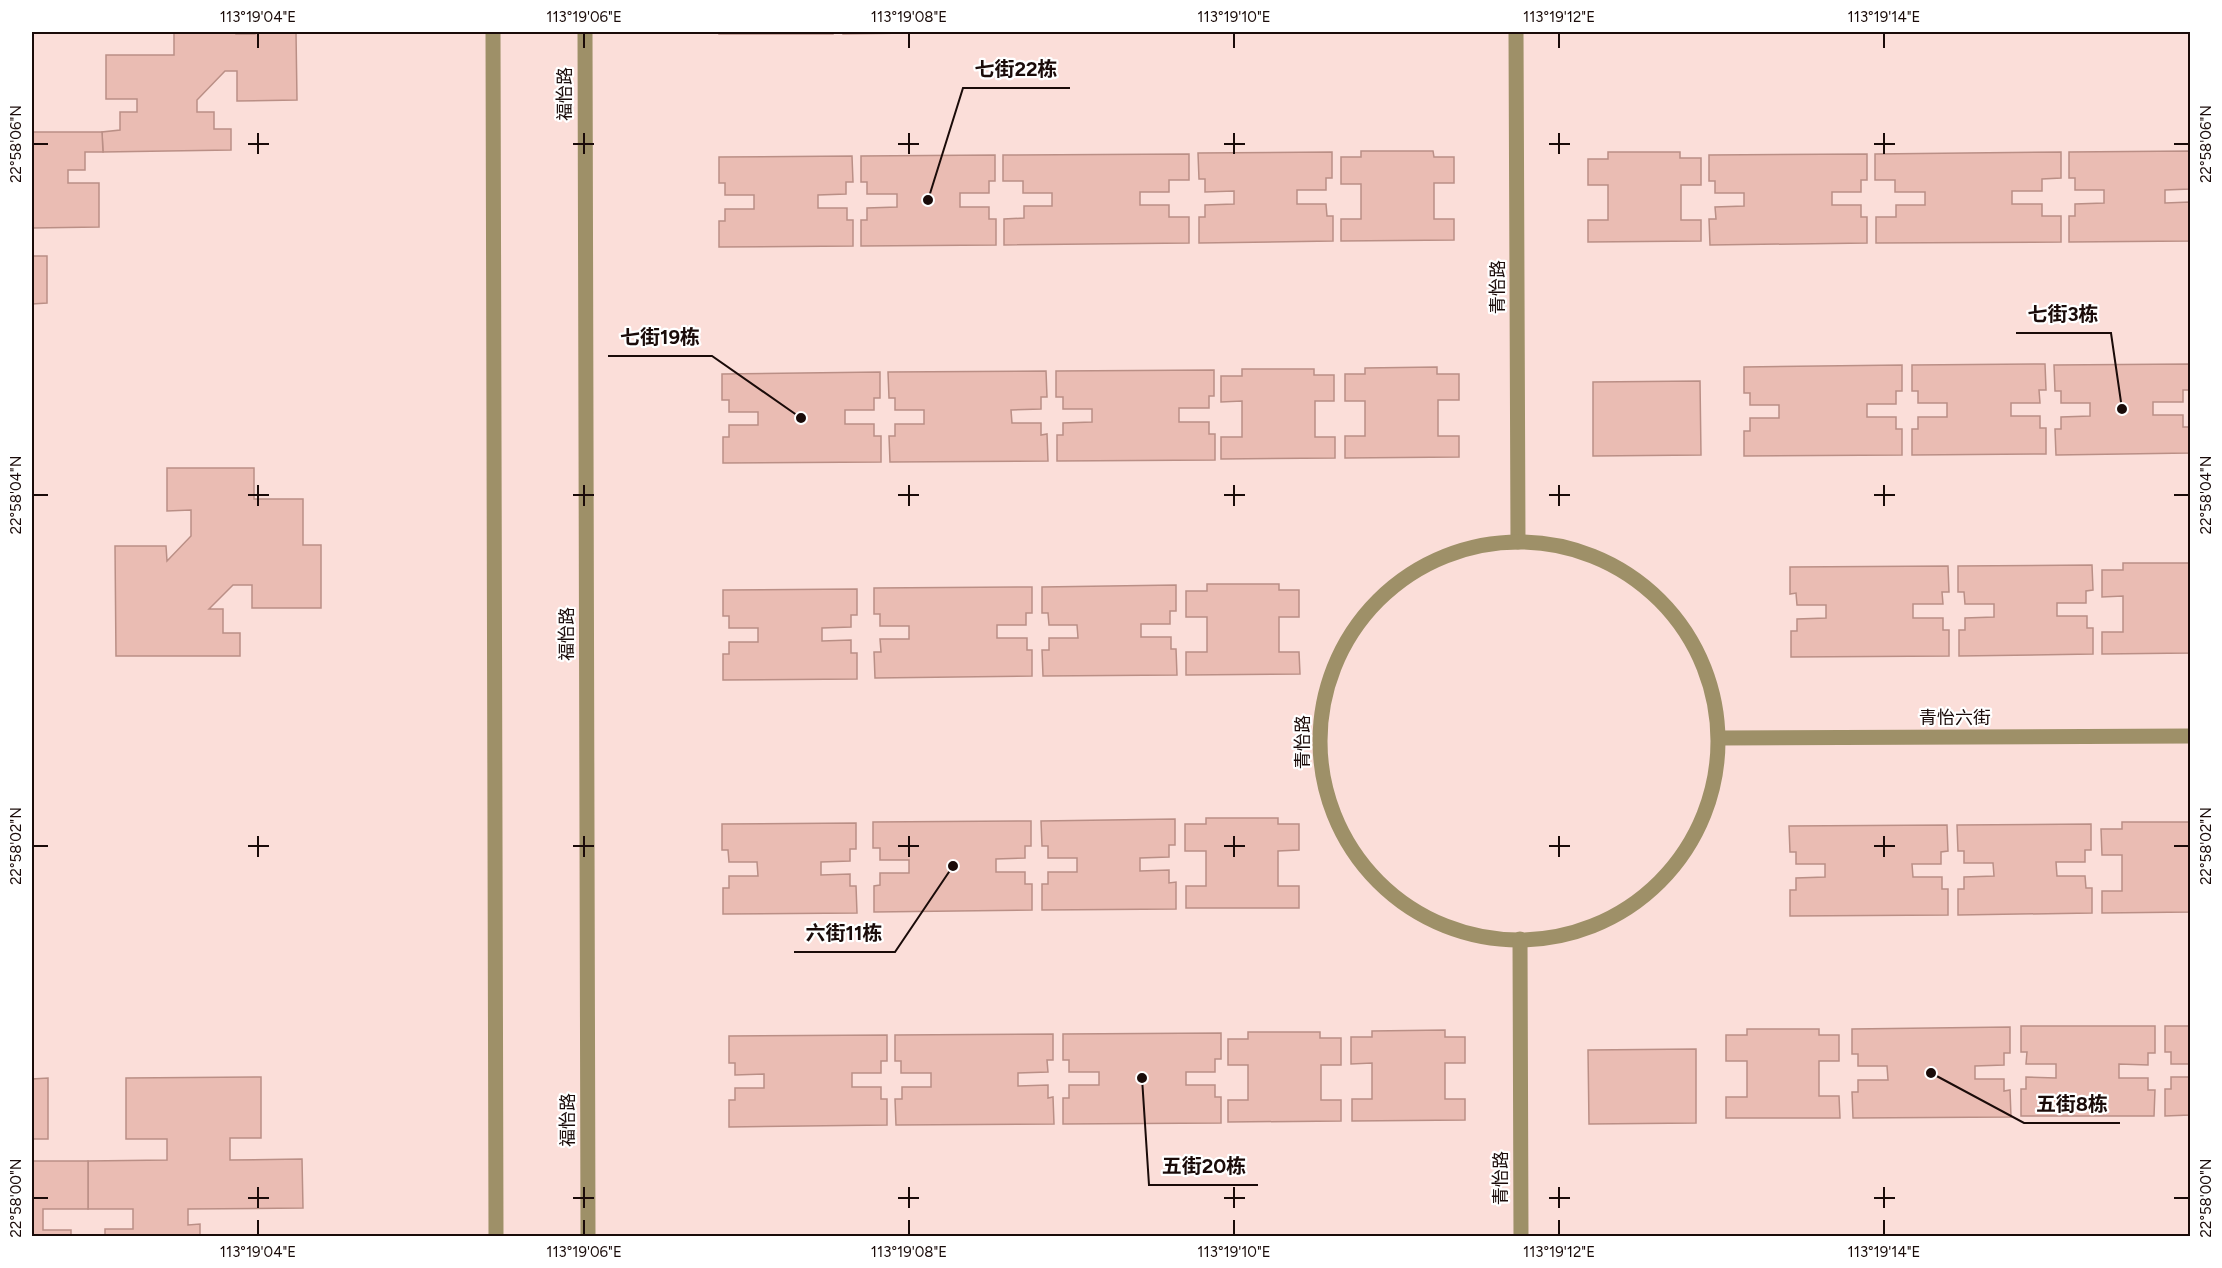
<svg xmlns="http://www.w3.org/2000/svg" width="2222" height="1268" font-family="Figtree,'Noto Sans SC',sans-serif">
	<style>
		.building { fill: #eabcb3; stroke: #ba8f86; stroke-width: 1.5 }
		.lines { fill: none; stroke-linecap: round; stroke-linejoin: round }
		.minor { stroke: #9e9068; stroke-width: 15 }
		.ticks { fill: none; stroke: #1a0b09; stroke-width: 2 }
		.labels { text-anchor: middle; stroke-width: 4.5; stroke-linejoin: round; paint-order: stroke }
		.street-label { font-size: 18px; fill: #1a0b09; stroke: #fff }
		.leader { fill: none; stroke: #1a0b09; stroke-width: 2 }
		.callout-dot { fill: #1a0b09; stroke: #fff; stroke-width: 2 }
		.callout-label { font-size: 20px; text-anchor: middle; font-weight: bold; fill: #1a0b09; stroke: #fff; stroke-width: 4.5; stroke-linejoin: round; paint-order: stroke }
		.neatline { fill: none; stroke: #1a0b09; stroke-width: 2 }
		.ticks-label { font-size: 15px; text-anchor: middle; fill: #1a0b09 }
	</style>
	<rect width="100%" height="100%" fill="#fbded9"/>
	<g class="building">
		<path d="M174 32H236V34H255V32H296L297 100 237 101V71H225L197 100V112H214V129H231V150L103 152 102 132 120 130V112H137V99H106V55H174Z"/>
		<rect x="719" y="32" width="114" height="2"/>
		<path d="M843 32H977L843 34Z"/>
		<path d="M32 132H102L103 152H85V170H68V183H99V227L32 228Z"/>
		<path d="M1361 151H1433L1434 157H1454V183H1434V219H1454V240L1341 241V219H1361V184H1341V157H1361Z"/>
		<path d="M2190 151V189L2165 190V203L2190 202V241L2069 242V216H2075V204L2104 203V190H2075V178H2069V152Z"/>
		<path d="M1332 152V178H1326V190H1297V204H1326L1327 216H1333V241L1199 243V217H1205V205L1234 204V191L1205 192V179H1199L1198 153Z"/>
		<path d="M1608 152H1680V158H1701V185H1681V220H1701V241L1588 242V220H1608V185H1588V159H1608Z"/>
		<path d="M2061 152V178L2042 179V191H2012V204H2042V216H2061V242L1876 243V217H1896V205H1925V192H1895V180H1875V154Z"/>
		<path d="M1189 154V180H1169V192H1140V205H1169V217H1189V243L1004 245V219L1024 218V206H1052V193H1023V181H1003V155Z"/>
		<path d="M1867 154V180H1861V192H1832V205H1861V217H1867V243L1710 245 1709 219H1716L1715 207 1744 206V193H1715V181H1709V155Z"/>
		<path d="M995 155V181H989V193H960V207H989V219H996V245L861 246V220H867V208L897 207V194H867V182H861V156Z"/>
		<path d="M852 156 853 182H846V194L818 195V208H847V220H853V246L719 247V221H725V209H754V195H725V183H719V157Z"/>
		<path d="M32 256H47V303L32 304Z"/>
		<path d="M2045 364 2046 390H2039L2040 403H2011V416H2040V428H2046V454L1912 455V429H1918V417H1947V403H1918V391H1912V365Z"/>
		<path d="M2189 364V390H2183V402H2153V415H2183V427H2189V453L2056 455 2055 429H2061V417L2090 416V403H2061V391H2055L2054 365Z"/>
		<path d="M1902 365V391H1896V404H1867V417H1896V429H1902V455L1744 456V431H1750V418H1779V405H1750V393H1744V367Z"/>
		<path d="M1437 367V374H1459V400H1438V436H1459V457L1345 458V436H1365V401H1345V374H1365V368Z"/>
		<path d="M1242 369H1314V375H1334V401H1315V437H1335V458L1221 459V437H1242V401L1221 402V376H1242Z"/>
		<path d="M1214 370V396H1209V408H1179V422H1209V434H1215V460L1057 461V435H1063V423L1092 422V409H1063V397H1056V371Z"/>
		<path d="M1046 371 1047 397H1041V409L1011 410 1012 423H1041V435L1047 434 1048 461 890 462 889 436H895V424H924V410H895V398H889L888 372Z"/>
		<path d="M880 372V398H874V410H845V424H874V436H881V462L723 463V437H729V425H758V412H729V400H722V374Z"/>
		<path d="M1700 381 1701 455 1593 456V382Z"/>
		<path d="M167 468H254V499H303V545H321V608H252V585H233L209 609H223V633H240V656H116L115 546H166L167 561 191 536V510L167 511Z"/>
		<path d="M2123 563H2190V653L2102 654V632H2123V596L2102 597V570H2123Z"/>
		<path d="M2092 565 2093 590 2086 591V603H2057V616H2087V628H2093V654L1959 656V630H1965V618L1994 617V604H1965L1964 592H1958V566Z"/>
		<path d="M1948 566 1949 592H1942L1943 604H1913V618H1943V630H1949V656L1791 657V631H1797V619L1826 618V605H1797L1796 593 1790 594V567Z"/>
		<path d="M1207 584H1279V590H1299V617H1279V652H1299L1300 674 1186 675V652H1207V617H1186V591H1207Z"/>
		<path d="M1176 585V611H1170V624H1141V637H1171V649H1176L1177 675 1043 676 1042 650H1049V638H1078L1077 625H1049L1048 613H1042V587Z"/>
		<path d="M1032 587V613H1026V625H997V638H1027V650H1032V676L875 678 874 652H881L880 639H909V626H880V614H874V588Z"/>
		<path d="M857 589V615H851V627L822 628V641L851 640V653H857V679L723 680V654H729V642H758V628H729V616H723V590Z"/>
		<path d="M1206 818H1278V824H1299V850L1278 851V886H1299V908H1186V886H1206V851H1185V824H1206Z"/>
		<path d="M1175 819V845H1169V857L1140 858V871L1169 870V883L1176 882V909L1042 910V884H1048V872H1077V858H1048V846H1042L1041 821Z"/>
		<path d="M1031 821V846H1025V858L996 859V872H1025V884H1032V910L874 912V886L880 885V873H909V860H880V848H873V822Z"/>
		<path d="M2122 822H2190V912L2102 913V891H2122V855H2102L2101 829H2122Z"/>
		<path d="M856 823V849H850V861L821 862V875L850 874V886H856L857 913 723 914V888H729V876H758L757 862H729L728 850H722V824Z"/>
		<path d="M2091 824V850H2085V862H2056L2057 876H2085L2086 888H2092V913L1958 915V889H1964V877L1994 876 1993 863H1964V851H1958L1957 825Z"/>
		<path d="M1947 825 1948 851 1941 852V864H1912L1913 877H1942V889H1948V915L1790 916V890H1796V878L1825 877V864H1796V852H1790L1789 826Z"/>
		<path d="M2021 1026H2155V1053H2148V1065L2119 1064V1078H2148V1090H2155L2154 1116H2021V1089H2026V1077L2056 1078V1064H2026L2027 1052H2021Z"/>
		<path d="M2165 1026H2190V1064H2171V1052H2165Z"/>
		<path d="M2010 1027V1053H2004V1065L1975 1066V1079H2004V1091L2010 1090 2011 1117 1853 1118 1852 1092H1858V1080H1888L1887 1066H1858V1054H1852V1029Z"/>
		<path d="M1747 1029H1819V1035H1839V1061H1819V1096H1839L1840 1118H1726V1097H1747V1061H1726V1035H1747Z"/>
		<path d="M1445 1030V1037H1465V1063H1445V1099H1465V1120L1352 1121V1099H1372V1063L1351 1064V1037H1372V1031Z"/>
		<path d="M1248 1032H1320V1038H1341V1065H1321V1100H1341V1121L1228 1122V1100H1248V1065H1228V1039H1248Z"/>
		<path d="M1221 1033V1059H1215V1072H1186V1085H1215V1097H1221V1123L1063 1124V1098H1069V1085H1099V1072H1069V1060H1063V1034Z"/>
		<path d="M1053 1034V1060H1047L1048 1072 1018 1073V1086L1048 1085V1098L1053 1097 1054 1124 896 1125 895 1099H902V1087H931V1073H901V1061H895V1035Z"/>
		<path d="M887 1035V1061H881V1073H852V1087H881V1099H887V1125L729 1127V1100H735V1088H764V1074L735 1075V1063H729V1036Z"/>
		<path d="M1696 1049V1123L1589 1124 1588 1050Z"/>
		<path d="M261 1077V1138H230V1160L302 1159 303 1208 188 1209V1225L200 1224V1236H105V1229H133V1209H88V1161L167 1160V1139H126V1078Z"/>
		<path d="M2171 1077H2190V1115L2165 1116V1089H2171Z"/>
		<path d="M48 1078V1139H32V1079Z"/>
		<path d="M32 1161H88V1209H43V1230H71V1236H32Z"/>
	</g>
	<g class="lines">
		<g class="minor">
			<path d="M493 32 496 1236"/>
			<path d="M585 32 588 1236"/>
			<path d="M1516 32 1518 542"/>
			<circle cx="1519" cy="741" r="199"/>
			<path d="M1719 738 2190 736"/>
			<path d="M1520 939 1521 1236"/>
		</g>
	</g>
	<path class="ticks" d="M258 33V48M584 33V48M909 33V48M1234 33V48M1559 33V48M1884 33V48M258 133V154M584 133V154M909 133V154M1234 133V154M1559 133V154M1884 133V154M33 144H48M248 144H269M573 144H594M898 144H919M1224 144H1245M1549 144H1570M1874 144H1895M2174 144H2189M258 485V506M584 485V506M909 485V506M1234 485V506M1559 485V506M1884 485V506M33 495H48M248 495H269M573 495H594M898 495H919M1224 495H1245M1549 495H1570M1874 495H1895M2174 495H2189M258 836V857M584 836V857M909 836V857M1234 836V857M1559 836V857M1884 836V857M33 846H48M248 846H269M573 846H594M898 846H919M1224 846H1245M1549 846H1570M1874 846H1895M2174 846H2189M258 1187V1208M584 1187V1208M909 1187V1208M1234 1187V1208M1559 1187V1208M1884 1187V1208M33 1198H48M248 1198H269M573 1198H594M898 1198H919M1224 1198H1245M1549 1198H1570M1874 1198H1895M2174 1198H2189M258 1220V1235M584 1220V1235M909 1220V1235M1234 1220V1235M1559 1220V1235M1884 1220V1235"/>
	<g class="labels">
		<g class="street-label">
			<text transform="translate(565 94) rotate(-90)" y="6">福怡路</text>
			<text transform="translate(1498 287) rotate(-90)" y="6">青怡路</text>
			<text transform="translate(567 634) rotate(-90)" y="6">福怡路</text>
			<text x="1955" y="724">青怡六街</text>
			<text transform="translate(1303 742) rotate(-90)" y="6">青怡路</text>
			<text transform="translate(568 1120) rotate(-90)" y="6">福怡路</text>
			<text transform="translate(1501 1178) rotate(-90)" y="6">青怡路</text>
		</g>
	</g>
	<path class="leader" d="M928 200L963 88H1070M2122 409L2111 333H2016M801 418L712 356H608M953 866L895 952H794M1931 1073L2024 1123H2120M1142 1078L1149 1185H1258"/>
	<g class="callout-dot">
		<circle cx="928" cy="200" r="6"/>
		<circle cx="2122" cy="409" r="6"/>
		<circle cx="801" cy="418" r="6"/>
		<circle cx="953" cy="866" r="6"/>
		<circle cx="1931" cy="1073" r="6"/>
		<circle cx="1142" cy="1078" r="6"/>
	</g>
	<g class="callout-label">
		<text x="1016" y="76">七街22栋</text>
		<text x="2063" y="321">七街3栋</text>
		<text x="660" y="344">七街19栋</text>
		<text x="844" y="940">六街11栋</text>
		<text x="2072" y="1111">五街8栋</text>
		<text x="1204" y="1173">五街20栋</text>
	</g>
	<rect width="2222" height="1268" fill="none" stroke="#ffffff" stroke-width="66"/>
	<rect x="33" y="33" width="2156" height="1202" class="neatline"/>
	<g class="ticks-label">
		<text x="258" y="22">113°19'04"E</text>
		<text x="584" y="22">113°19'06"E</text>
		<text x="909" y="22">113°19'08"E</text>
		<text x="1234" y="22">113°19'10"E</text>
		<text x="1559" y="22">113°19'12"E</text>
		<text x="1884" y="22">113°19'14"E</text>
		<text transform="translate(16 144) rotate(-90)" y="5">22°58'06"N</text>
		<text transform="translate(2206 144) rotate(-90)" y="5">22°58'06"N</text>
		<text transform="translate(16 495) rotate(-90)" y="5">22°58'04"N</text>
		<text transform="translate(2206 495) rotate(-90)" y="5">22°58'04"N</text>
		<text transform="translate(16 846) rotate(-90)" y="5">22°58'02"N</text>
		<text transform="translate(2206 846) rotate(-90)" y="5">22°58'02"N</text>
		<text transform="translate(16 1198) rotate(-90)" y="5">22°58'00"N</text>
		<text transform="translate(2206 1198) rotate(-90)" y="5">22°58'00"N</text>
		<text x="258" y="1257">113°19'04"E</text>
		<text x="584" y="1257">113°19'06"E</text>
		<text x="909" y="1257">113°19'08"E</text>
		<text x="1234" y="1257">113°19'10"E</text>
		<text x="1559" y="1257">113°19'12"E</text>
		<text x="1884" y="1257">113°19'14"E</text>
	</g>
</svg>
